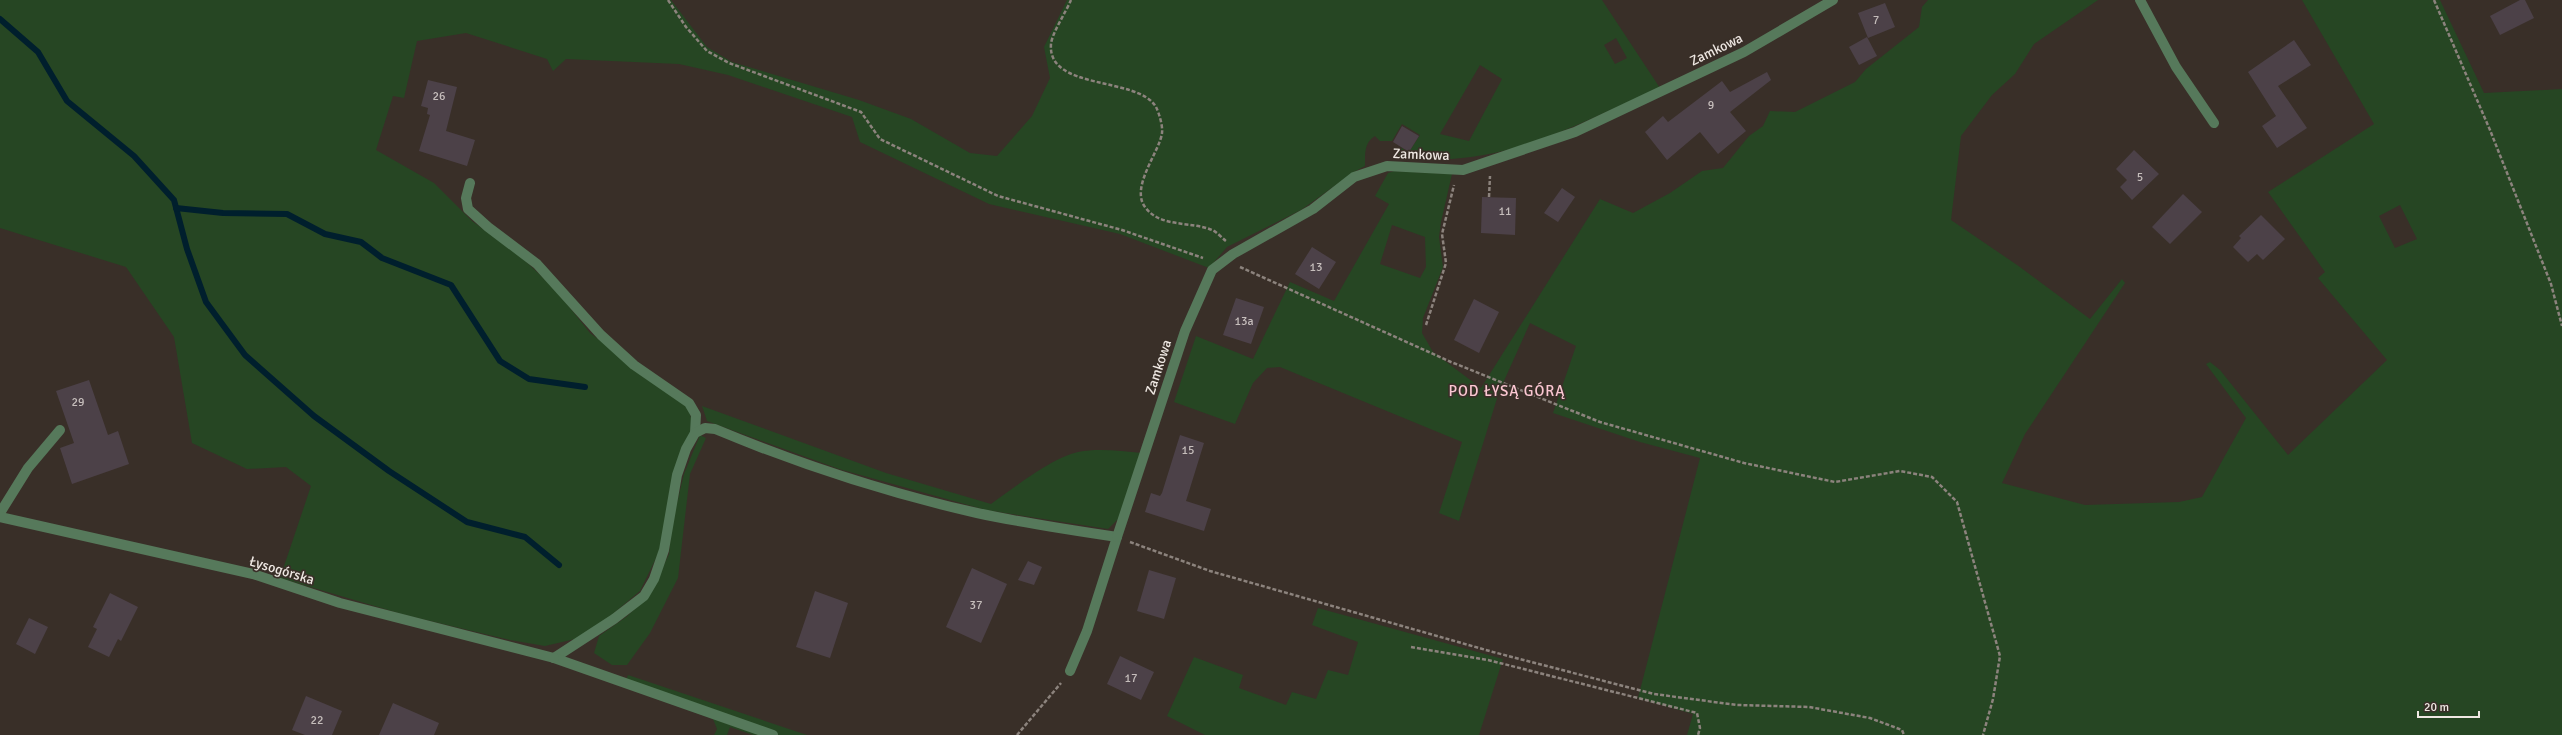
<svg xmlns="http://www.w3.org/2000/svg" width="2562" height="735" font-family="Signika,sans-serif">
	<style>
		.green { fill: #264623; fill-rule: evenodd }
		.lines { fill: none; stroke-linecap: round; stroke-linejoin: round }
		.stream { stroke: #001f2d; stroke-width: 6 }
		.building { fill: #4c4148 }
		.path { stroke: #8c837d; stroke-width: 2.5; stroke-dasharray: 4 2; stroke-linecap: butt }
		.lane { stroke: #56795b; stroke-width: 10 }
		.street { stroke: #56795b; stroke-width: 10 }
		.labels { text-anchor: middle; stroke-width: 3.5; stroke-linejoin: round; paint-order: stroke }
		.number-label { font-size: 12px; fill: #c6bebc }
		.street-label { font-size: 14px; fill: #efe8e3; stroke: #392f28 }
		.neighbourhood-label { font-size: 15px; letter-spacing: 1px; fill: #fbc7d2; stroke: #392f28 }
	</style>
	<rect width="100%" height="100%" fill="#392f28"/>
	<g class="green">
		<path d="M0 0H671L707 47 732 62 859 100 911 119 970 153 997 156 1032 116 1050 78 1044 47 1067 0H1602L1660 88C1587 119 1511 163 1430 159 1419 158 1407 159 1397 155L1400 147 1409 152 1420 135 1402 124 1392 141H1380L1375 136C1364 142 1365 155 1365 166L1354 172 1301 210 1227 247 1209 268 1120 234 989 204 860 142 852 117 728 75 679 64 566 59 553 71 547 59 466 33 417 41 404 98 393 96 376 150 434 183 472 221 518 254 555 289 590 333 683 403 689 410 692 422 690 434 670 489 660 550 640 591 602 623 575 639 545 646 510 640 405 615 280 578 311 486 286 467 247 469 192 443 174 337 126 267 0 228ZM1616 38 1627 58 1615 64 1604 45ZM1480 65 1502 79 1469 141 1440 134Z"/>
		<path d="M1928 0H2098L2034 44 2015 74 1992 95 1961 136 1951 220 2020 267 2090 319 2122 279 2125 283 2025 434 2002 483 2085 505 2179 502 2202 497 2246 418 2206 364 2210 362 2220 370 2288 455 2387 360 2318 278 2325 272 2268 192 2374 124 2302 0H2440L2484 93 2562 89V735H1687L1693 714 1638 698 1700 458 1640 442 1553 413 1576 346 1530 323 1499 392 1459 521 1439 513 1462 442 1280 367 1267 368 1253 383 1235 424 1174 402 1196 336 1253 359 1290 282 1334 301 1389 204 1375 196 1388 173 1394 171 1452 174 1441 222 1439 237 1443 267 1423 318 1422 333 1433 352 1481 388 1600 199 1633 213 1670 193 1702 171 1723 168 1749 136 1763 126 1770 111 1795 112 1855 82 1866 69 1919 27 1922 7ZM2400 205 2417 239 2395 248 2379 216ZM1392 225 1425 237 1426 267 1420 278 1380 264Z"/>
		<path d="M702 406 886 473 991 504C1014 488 1051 458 1078 452 1098 448 1121 451 1142 453L1120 517 1108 529 986 510 839 469 707 421Z"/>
		<path d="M700 435 706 438 690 474 678 578 650 633 627 665H612L594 653 599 636 626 617 649 596 669 554 672 523 684 474Z"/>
		<path d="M1318 608 1503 659 1479 735H1205L1167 716 1194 657 1243 675 1239 688 1286 705 1292 692 1316 699 1328 670 1348 675 1358 642 1312 625Z"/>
		<path d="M628 675 807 735H753L730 727 727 735H714L717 729 713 719 623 687Z"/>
	</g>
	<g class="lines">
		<g class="stream">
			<path d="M0 19 38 52 67 101 134 156 174 200 187 249 206 302 245 355 314 416 389 471 467 522 525 537 559 565"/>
			<path d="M176 208 223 213 287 214 325 234 361 242 382 258 451 285 500 361 529 379 585 387"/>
		</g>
	</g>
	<g class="building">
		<path d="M2520 0H2525L2534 18 2500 35 2490 16Z"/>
		<path d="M1885 3 1895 27 1868 38 1858 13Z"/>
		<path d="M1867 37 1877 56 1859 65 1849 47Z"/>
		<path d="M2294 40 2311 65 2278 86 2307 128 2277 148 2262 126 2276 116 2248 72Z"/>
		<path d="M1767 72 1771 80 1730 112 1746 131 1718 154 1700 132 1667 160 1645 132 1663 116 1668 122 1722 81 1730 92Z"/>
		<path d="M428 80 457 87 446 131 475 140 467 166 419 151 430 115 427 114 428 108 421 106Z"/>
		<path d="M1402 126 1419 136 1409 152 1393 142Z"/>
		<path d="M2134 150 2159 174 2132 200 2120 187 2127 180 2116 169Z"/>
		<path d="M1562 188 1575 197 1558 222 1544 213Z"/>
		<path d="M2183 194 2202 212 2170 244 2152 227Z"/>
		<path d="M1482 197 1516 198 1515 235 1481 233Z"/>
		<path d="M2261 215 2285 239 2263 260 2257 254 2248 262 2233 247 2241 238 2239 236Z"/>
		<path d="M1312 247 1336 262 1319 289 1295 274Z"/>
		<path d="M1236 298 1264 307 1251 344 1223 335Z"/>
		<path d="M1474 299 1499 312 1479 353 1454 340Z"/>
		<path d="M89 380 108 435 118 431 129 464 72 484 60 448 74 443 56 391Z"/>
		<path d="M1180 435 1204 443 1186 501 1211 509 1204 531 1145 512 1151 493 1160 496 1162 493Z"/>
		<path d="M1028 561 1042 567 1034 585 1018 580Z"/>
		<path d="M972 568 1007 584 981 643 946 627Z"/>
		<path d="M1149 570 1176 578 1164 619 1137 611Z"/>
		<path d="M815 591 848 603 830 658 796 647Z"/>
		<path d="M110 593 138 607 121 641 118 639 109 657 88 647 97 629 93 627Z"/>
		<path d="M29 618 48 627 35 654 16 644Z"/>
		<path d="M1120 656 1154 672 1141 700 1107 684Z"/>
		<path d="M306 696 342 711 332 735H305L292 730Z"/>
		<path d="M393 703 439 723 434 735H379Z"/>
	</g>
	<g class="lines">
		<g class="path">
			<path d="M668 0 686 27 707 51 729 63 861 112 880 139 998 196 1122 230 1203 258"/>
			<path d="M1071 0C1066 12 1052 33 1051 44 1047 91 1138 76 1156 107 1159 113 1163 126 1162 133 1160 151 1130 187 1145 207 1160 228 1191 221 1212 230 1217 232 1222 238 1226 241"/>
			<path d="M2434 0 2490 130 2551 284 2562 326"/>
			<path d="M1489 197 1490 176"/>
			<path d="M1240 267 1451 362 1600 422 1744 463 1835 482 1900 471 1932 477 1957 502 2000 656 1993 699 1983 735"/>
			<path d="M1426 325 1446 263 1442 234 1454 185"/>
			<path d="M1130 542 1210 571 1493 652 1654 694 1737 705 1809 707 1870 718 1902 730 1904 735"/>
			<path d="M1411 647 1488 660 1697 713 1700 728 1698 735"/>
			<path d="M1017 735 1061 683"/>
		</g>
		<g class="lane">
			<path d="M2140 0 2176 67 2214 123"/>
			<path d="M470 183 466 198 468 209 488 227 537 264 601 335 634 365 689 403 696 415 695 433"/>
			<path d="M0 513 28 468 60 430"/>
			<path d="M554 658 614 619 644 596 654 579 664 550 677 475 686 449 695 433 705 428 715 429C799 464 888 493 977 513 1023 523 1070 530 1117 537L1087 631 1070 671"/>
			<path d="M554 658 773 735"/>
		</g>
		<g class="street">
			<path d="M0 517 253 574 340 603 554 658"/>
			<path d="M1117 537 1185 331 1212 270 1233 254 1313 209 1354 177 1387 166 1463 170 1575 132 1744 52 1833 0"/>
		</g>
	</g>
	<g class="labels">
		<g class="number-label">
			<text x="1876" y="24">7</text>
			<text x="439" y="100">26</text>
			<text x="1711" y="109">9</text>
			<text x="2140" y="181">5</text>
			<text x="1505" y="215">11</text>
			<text x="1316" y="271">13</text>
			<text x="1244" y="325">13a</text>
			<text x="78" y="406">29</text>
			<text x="1188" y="454">15</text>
			<text x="976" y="609">37</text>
			<text x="1131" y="682">17</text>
			<text x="317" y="724">22</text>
		</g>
		<g class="street-label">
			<text transform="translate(1716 49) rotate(-26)" y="5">Zamkowa</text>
			<text transform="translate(1421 154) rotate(2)" y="5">Zamkowa</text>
			<text transform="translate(1158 367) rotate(-72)" y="5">Zamkowa</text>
			<text transform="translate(282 570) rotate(17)" y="5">Łysogórska</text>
		</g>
		<g class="neighbourhood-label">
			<text x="1507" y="396">POD ŁYSĄ GÓRĄ</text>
		</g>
	</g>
	<path d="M2418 711v6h61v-6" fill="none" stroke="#efe8e3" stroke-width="2"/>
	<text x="2424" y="711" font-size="12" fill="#efe8e3" stroke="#392f28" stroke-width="3" paint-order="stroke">20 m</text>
</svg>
